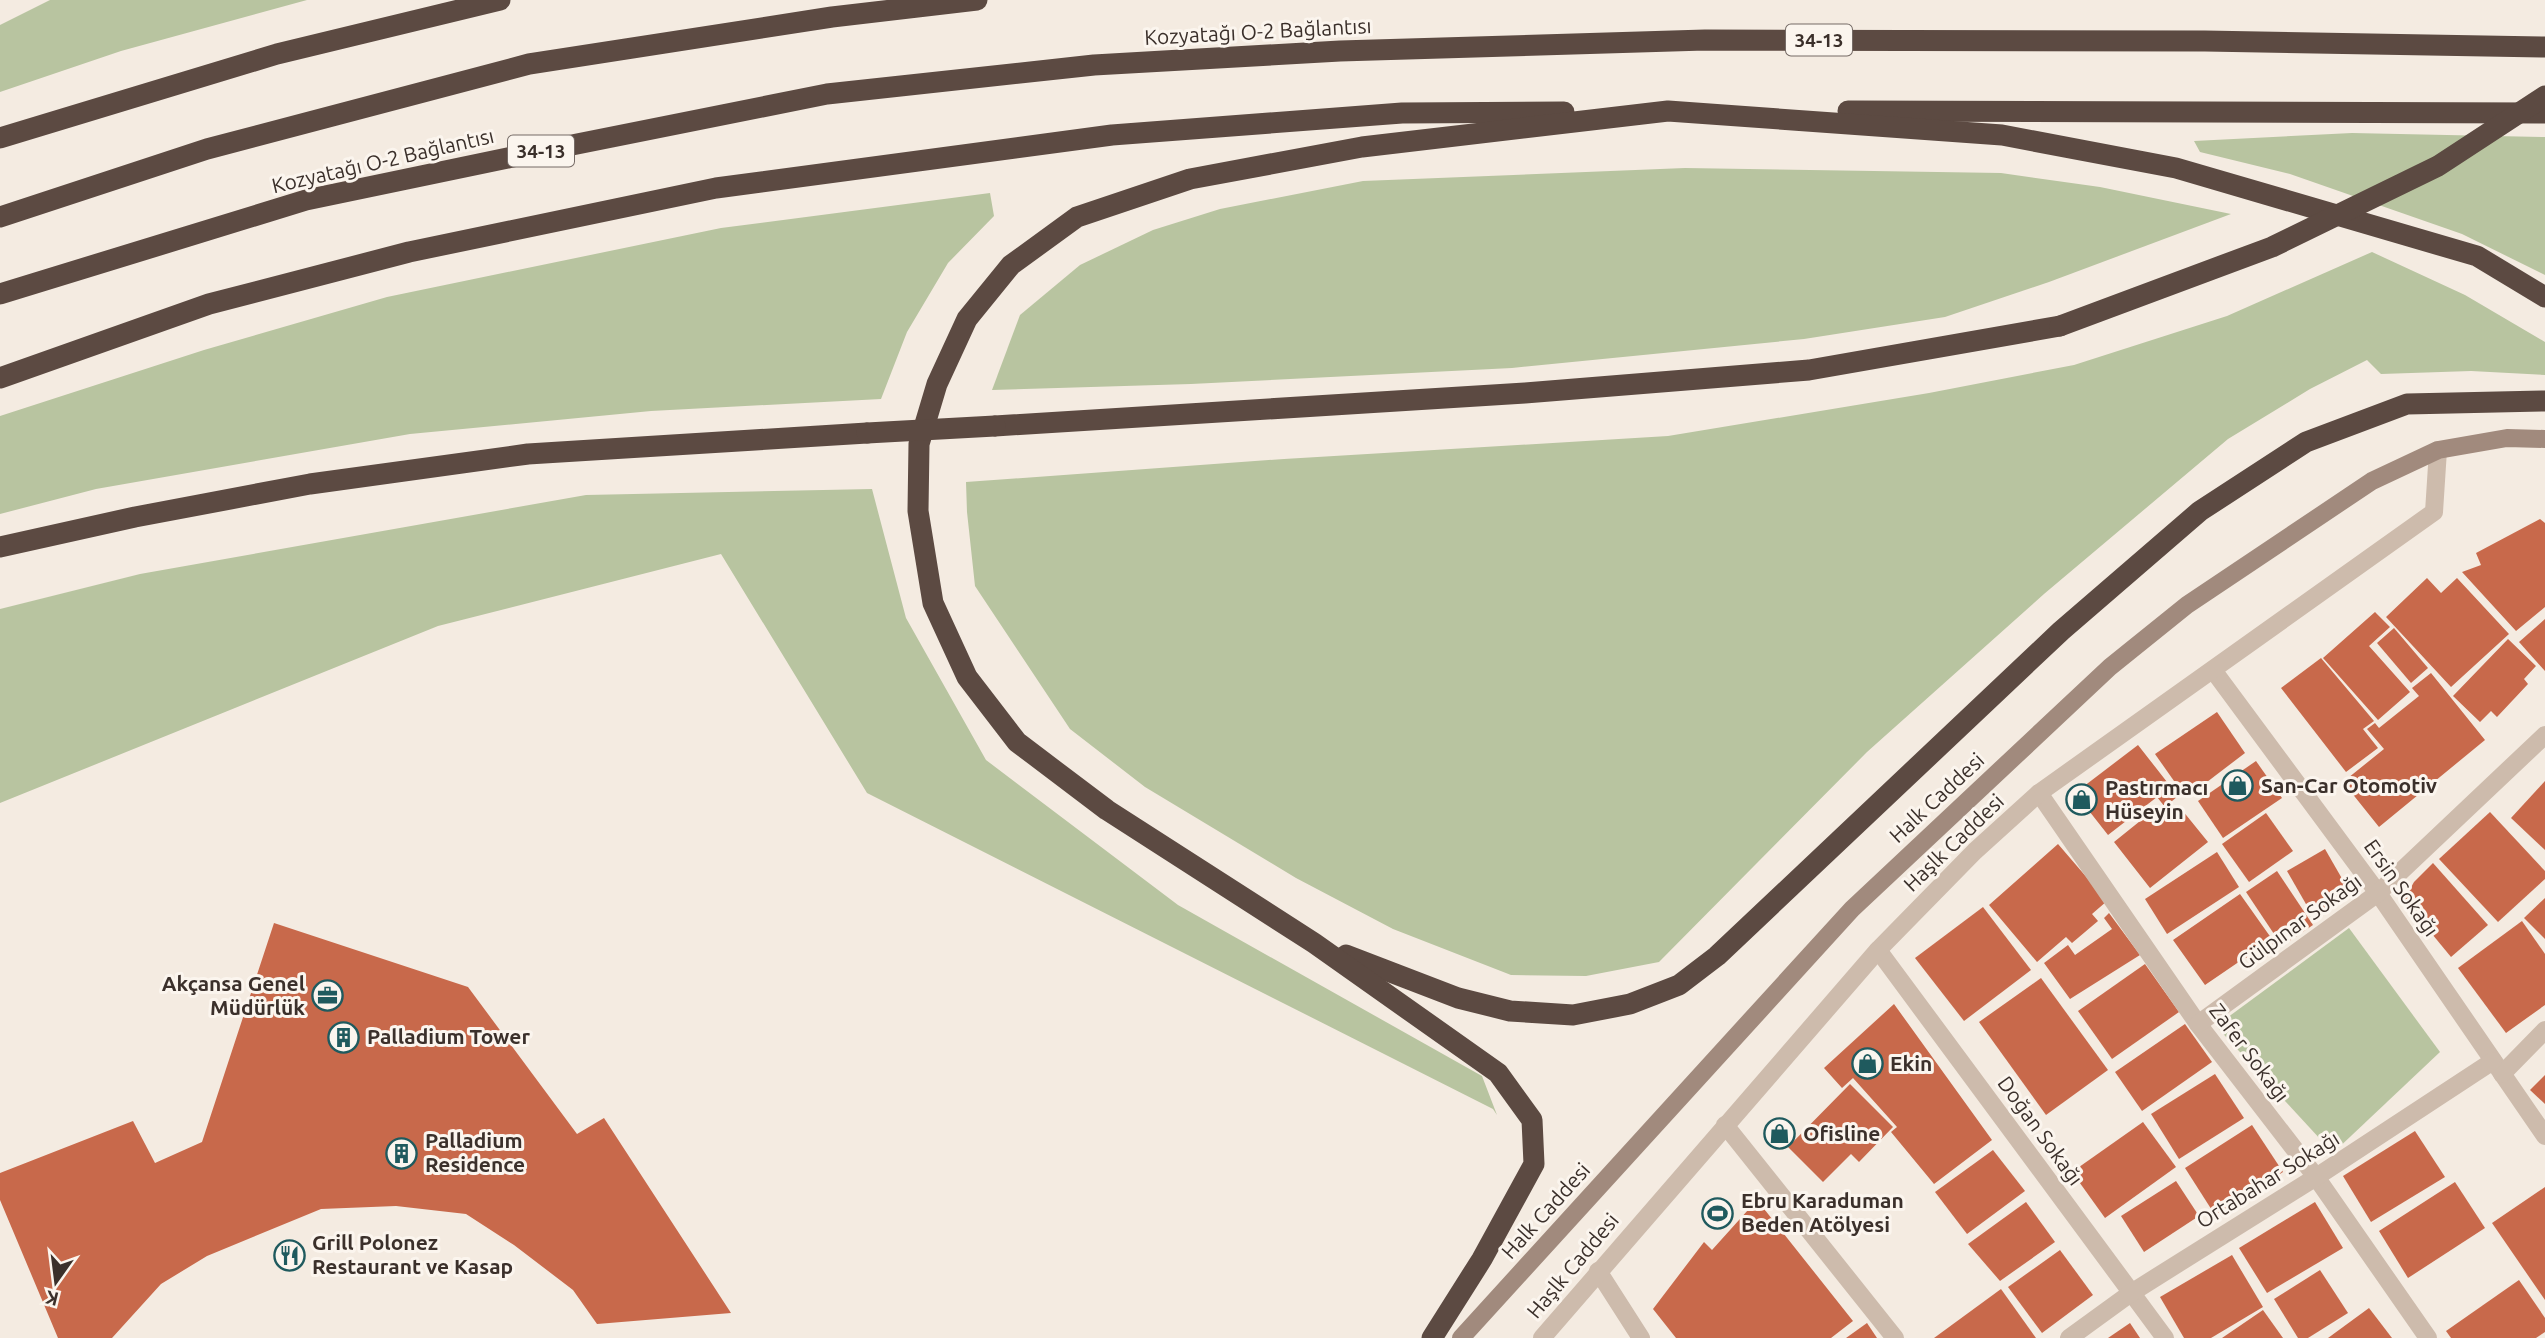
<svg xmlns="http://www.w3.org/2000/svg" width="2545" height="1338" font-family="Ubuntu,sans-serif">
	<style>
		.green { fill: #b8c4a0 }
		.building { fill: #c8694b }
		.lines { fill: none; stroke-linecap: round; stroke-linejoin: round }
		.street { stroke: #cdbbac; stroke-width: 18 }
		.secondary { stroke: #a18a7d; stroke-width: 18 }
		.highway { stroke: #5c4a42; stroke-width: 21 }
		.highway-bridge { stroke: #5c4a42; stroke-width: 21 }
		.labels { text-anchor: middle; stroke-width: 6; stroke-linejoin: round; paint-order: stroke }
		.shield { fill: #fbf5ee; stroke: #756b66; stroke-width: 2 }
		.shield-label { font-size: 19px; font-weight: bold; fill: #3b302b }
		.street-label { font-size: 21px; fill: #3b302b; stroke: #fbf5ee }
		.poi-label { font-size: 21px; font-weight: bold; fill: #3b302b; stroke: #fbf5ee; text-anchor: start }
	</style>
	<rect width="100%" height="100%" fill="#f4ebe1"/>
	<g class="green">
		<path d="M50 0H307L121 51 0 92V25Z"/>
		<path d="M2352 133 2545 137V275L2462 234 2290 174 2200 152 2194 141Z"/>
		<path d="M1685 168 2001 173 2100 187 2231 214 2049 282 1945 317 1804 339 1512 368 1191 384 992 390 1020 315 1080 265 1153 230 1220 209 1363 181Z"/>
		<path d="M990 193 994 216 948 263 907 332 881 399 651 411 410 434 96 489 0 514V416L204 350 387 297 721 228Z"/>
		<path d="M2372 252 2465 295 2545 342V375L2471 371 2381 374 2367 360 2310 389 2228 439 2044 594 1867 752 1659 962 1586 976 1511 975 1393 929 1296 878 1145 787 1070 729 975 586 967 512 966 482 1284 459 1668 436 1929 393 2074 365 2227 316Z"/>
		<path d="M872 489 906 618 986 760 1178 905 1482 1076 1497 1115 1493 1109 867 793 721 554 438 626 0 803V609L140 574 586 495Z"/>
		<path d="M2349 928 2440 1052 2333 1153 2216 1026Z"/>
	</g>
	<g class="building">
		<path d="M2540 519 2545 523V607L2516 631 2462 572 2481 565 2476 553Z"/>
		<path d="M2427 578 2441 593 2457 578 2509 634 2451 687 2386 617Z"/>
		<path d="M2375 612 2390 627 2369 646 2410 692 2378 720 2323 658Z"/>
		<path d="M2545 619V671L2519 642Z"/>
		<path d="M2394 628 2428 668 2411 683 2377 643Z"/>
		<path d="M2508 639 2536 666 2524 679 2528 684 2497 717 2491 711 2480 722 2453 696Z"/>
		<path d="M2321 658 2374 721 2363 729 2378 748 2346 772 2281 688Z"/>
		<path d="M2431 673 2485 740 2379 827 2343 782 2384 749 2367 729 2375 723 2379 728 2419 696 2412 688Z"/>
		<path d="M2217 712 2245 753 2186 798 2155 754Z"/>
		<path d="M2138 745 2178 796 2165 807 2157 797 2108 835 2075 793Z"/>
		<path d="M2256 761 2282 798 2223 838 2198 801Z"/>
		<path d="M2545 781V850L2511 818Z"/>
		<path d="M2178 805 2208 842 2150 888 2114 842 2155 809 2162 818Z"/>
		<path d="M2490 812 2545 871V879L2498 922 2439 859Z"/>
		<path d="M2266 813 2293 851 2249 882 2222 844Z"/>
		<path d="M2058 844 2107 901 2092 914 2098 921 2072 943 2066 937 2037 962 1989 905Z"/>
		<path d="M2325 849 2352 896 2314 918 2287 871Z"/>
		<path d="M2217 852 2239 887 2167 934 2145 899Z"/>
		<path d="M2433 863 2488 925 2451 957 2404 900 2414 882Z"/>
		<path d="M2277 871 2313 925 2282 946 2246 892Z"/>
		<path d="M2240 894 2279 949 2253 966 2246 957 2205 985 2173 940Z"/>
		<path d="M2545 898V939L2524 918Z"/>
		<path d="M1983 907 2031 970 1964 1021 1915 958Z"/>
		<path d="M2109 913 2140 955 2070 999 2044 963 2068 945 2075 955 2112 929 2104 918Z"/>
		<path d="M2522 921 2545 954V1005L2506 1033 2458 968Z"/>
		<path d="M274 923 468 987 577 1134 604 1118 731 1313 597 1324 573 1290 514 1245 466 1214 396 1206 321 1209 207 1256 161 1284 112 1338H58L0 1200V1173L133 1121 155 1163 202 1142Z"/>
		<path d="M2145 964 2179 1012 2112 1059 2078 1011Z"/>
		<path d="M2041 978 2108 1070 2046 1115 1979 1022Z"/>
		<path d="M1894 1004 1992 1140 1934 1184 1891 1132 1897 1127 1853 1078 1842 1088 1824 1068Z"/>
		<path d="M2185 1024 2212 1062 2142 1111 2115 1072Z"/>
		<path d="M2215 1074 2244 1118 2179 1159 2151 1114Z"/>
		<path d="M2545 1075V1104L2530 1090Z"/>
		<path d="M1850 1084 1893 1127 1859 1162 1851 1154 1823 1182 1788 1147Z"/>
		<path d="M2143 1122 2176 1167 2105 1218 2072 1172Z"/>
		<path d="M2252 1125 2283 1172 2215 1215 2185 1168Z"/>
		<path d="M2415 1131 2445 1177 2371 1222 2343 1176Z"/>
		<path d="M1993 1150 2025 1191 1967 1234 1935 1192Z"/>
		<path d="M2176 1181 2199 1216 2144 1252 2121 1216Z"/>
		<path d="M2455 1182 2485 1228 2408 1278 2379 1231Z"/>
		<path d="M2545 1187V1300L2492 1223Z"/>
		<path d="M1757 1200 1853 1321 1831 1338H1676L1653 1309 1704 1242 1712 1250Z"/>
		<path d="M2026 1202 2055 1242 2000 1281 1968 1244Z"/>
		<path d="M2315 1202 2343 1248 2267 1293 2239 1248Z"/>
		<path d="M2060 1250 2093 1295 2042 1333 2008 1287Z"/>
		<path d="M2232 1255 2263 1307 2211 1338H2184L2160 1297Z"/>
		<path d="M2320 1270 2348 1313 2308 1338H2298L2274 1299Z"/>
		<path d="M2519 1280 2545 1318V1332L2536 1338H2451L2446 1331Z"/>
		<path d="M2001 1289 2036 1338H1934Z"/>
		<path d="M2369 1308 2392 1338H2328Z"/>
		<path d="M2263 1310 2283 1338H2222Z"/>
		<path d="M1867 1323 1877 1338H1846Z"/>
		<path d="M2130 1323 2140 1338H2108Z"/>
	</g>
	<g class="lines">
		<g class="street">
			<path d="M2213 670 2378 893 2545 1136"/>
			<path d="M2039 793 2198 1024 2316 1177 2428 1338"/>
			<path d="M1878 950 2165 1338"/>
			<path d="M2198 1024 2378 893 2545 735"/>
			<path d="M2502 1074 2545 1030"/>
			<path d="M1725 1125 1895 1338"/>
			<path d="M1598 1271 1641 1338"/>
			<path d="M1542 1338 1878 950 1975 851 2039 793 2434 512 2438 450"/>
			<path d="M2069 1338 2131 1293 2316 1177 2493 1061"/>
		</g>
		<path class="secondary" d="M1461 1338 1852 909 2110 667 2187 605 2372 481 2438 450 2507 438 2545 439"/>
		<g class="highway">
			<path d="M1848 111 2545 113"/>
			<path d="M0 138 277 54 500 0"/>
			<path d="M0 217 207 149 529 64 832 17 977 0"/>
			<path d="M0 294 306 200 522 155 827 94 1094 65 1340 51 1705 40 2205 41 2545 47"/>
			<path d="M0 378 209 304 409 252 716 188 1112 135 1402 113 1564 112"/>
			<path d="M995 426 1525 393 1809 370 2060 326"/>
			<path d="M0 547 135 517 310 484 528 454 867 433"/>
			<path d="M1346 955 1458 998 1510 1011 1573 1015 1630 1004 1679 985 1717 956 2061 631 2200 511 2306 442 2407 404 2545 401"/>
			<path d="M1432 1338 1482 1259 1534 1164 1532 1120 1498 1073 1314 943 1107 810 1017 742 967 677 933 603 918 511 919 444 937 384 967 319 1011 265 1077 217 1190 179 1362 147 1668 111 2002 135 2176 168 2477 256 2545 297"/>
		</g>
		<g class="highway-bridge">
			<path d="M2060 326 2272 247 2438 166 2545 96"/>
			<path d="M867 433 995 426"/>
		</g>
	</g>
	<defs>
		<symbol id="shop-ring" viewBox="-11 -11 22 22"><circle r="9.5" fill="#fbf5ee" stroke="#1f5a5e" stroke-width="1.5"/><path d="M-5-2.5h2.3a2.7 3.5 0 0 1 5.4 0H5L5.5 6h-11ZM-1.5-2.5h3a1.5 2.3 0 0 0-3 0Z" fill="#1f5a5e"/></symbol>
		<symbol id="office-ring" viewBox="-11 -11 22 22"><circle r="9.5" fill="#fbf5ee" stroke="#1f5a5e" stroke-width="1.5"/><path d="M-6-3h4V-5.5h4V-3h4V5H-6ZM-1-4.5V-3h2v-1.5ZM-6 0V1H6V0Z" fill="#1f5a5e"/></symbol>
		<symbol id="building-ring" viewBox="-11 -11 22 22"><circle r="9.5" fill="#fbf5ee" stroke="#1f5a5e" stroke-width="1.5"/><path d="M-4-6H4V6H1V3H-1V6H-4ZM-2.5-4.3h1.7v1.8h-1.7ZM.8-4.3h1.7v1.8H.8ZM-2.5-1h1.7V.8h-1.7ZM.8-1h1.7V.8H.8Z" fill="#1f5a5e"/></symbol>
		<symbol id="stadium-ring" viewBox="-11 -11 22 22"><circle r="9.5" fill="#fbf5ee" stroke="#1f5a5e" stroke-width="1.5"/><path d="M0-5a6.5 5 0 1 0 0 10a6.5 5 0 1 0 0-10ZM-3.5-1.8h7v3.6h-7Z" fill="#1f5a5e"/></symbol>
		<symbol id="restaurant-ring" viewBox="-11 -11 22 22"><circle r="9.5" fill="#fbf5ee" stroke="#1f5a5e" stroke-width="1.5"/><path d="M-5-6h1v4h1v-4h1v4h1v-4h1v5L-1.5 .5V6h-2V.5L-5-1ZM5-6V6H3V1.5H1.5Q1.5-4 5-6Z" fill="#1f5a5e"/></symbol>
	</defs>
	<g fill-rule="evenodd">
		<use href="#shop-ring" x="2220" y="768" width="35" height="35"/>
		<use href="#shop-ring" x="2064" y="782" width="35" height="35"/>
		<use href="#office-ring" x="310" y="978" width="35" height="35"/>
		<use href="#building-ring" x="326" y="1020" width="35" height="35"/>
		<use href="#shop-ring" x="1850" y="1046" width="35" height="35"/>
		<use href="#shop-ring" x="1762" y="1116" width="35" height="35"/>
		<use href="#building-ring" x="384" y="1136" width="35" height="35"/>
		<use href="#stadium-ring" x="1700" y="1196" width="35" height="35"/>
		<use href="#restaurant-ring" x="272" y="1238" width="35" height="35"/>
	</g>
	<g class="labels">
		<g class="shield">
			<rect x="1786" y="24.5" width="66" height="31" rx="5"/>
			<rect x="508" y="135.5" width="66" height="31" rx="5"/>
		</g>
		<g class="shield-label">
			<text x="1819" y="47">34-13</text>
			<text x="541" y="158">34-13</text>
		</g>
		<g class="street-label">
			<text transform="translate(1258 32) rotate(-3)" y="7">Kozyatağı O-2 Bağlantısı</text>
			<text transform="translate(383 161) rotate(-13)" y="7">Kozyatağı O-2 Bağlantısı</text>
			<text transform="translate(1937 798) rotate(-43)" y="7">Halk Caddesi</text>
			<text transform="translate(1954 843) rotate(-44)" y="7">Haşlk Caddesi</text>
			<text transform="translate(2401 888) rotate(55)" y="7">Ersin Sokağı</text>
			<text transform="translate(2300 922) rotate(-36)" y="7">Gülpınar Sokağı</text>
			<text transform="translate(2249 1053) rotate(53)" y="7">Zafer Sokağı</text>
			<text transform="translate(2040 1131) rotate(54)" y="7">Doğan Sokağı</text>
			<text transform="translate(2268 1180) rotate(-32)" y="7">Ortabahar Sokağı</text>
			<text transform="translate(1546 1211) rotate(-48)" y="7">Halk Caddesi</text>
			<text transform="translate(1573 1266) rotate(-50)" y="7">Haşlk Caddesi</text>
		</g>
		<g class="poi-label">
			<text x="2261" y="793">San-Car Otomotiv</text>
			<text x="2105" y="795">Pastırmacı<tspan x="2105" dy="24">Hüseyin</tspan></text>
			<text x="305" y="991" text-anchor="end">Akçansa Genel<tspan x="305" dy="24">Müdürlük</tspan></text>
			<text x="367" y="1044">Palladium Tower</text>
			<text x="1890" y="1071">Ekin</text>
			<text x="1803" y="1141">Ofisline</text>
			<text x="425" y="1148">Palladium<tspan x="425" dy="24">Residence</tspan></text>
			<text x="1741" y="1208">Ebru Karaduman<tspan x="1741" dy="24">Beden Atölyesi</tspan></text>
			<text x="312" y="1250">Grill Polonez<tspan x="312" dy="24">Restaurant ve Kasap</tspan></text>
		</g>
	</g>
	<g transform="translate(56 1282) rotate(194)" stroke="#fbf5ee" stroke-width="5" paint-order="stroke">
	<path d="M0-5L12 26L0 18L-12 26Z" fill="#3b302b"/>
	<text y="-10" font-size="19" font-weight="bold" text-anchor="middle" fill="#3b302b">K</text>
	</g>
</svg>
